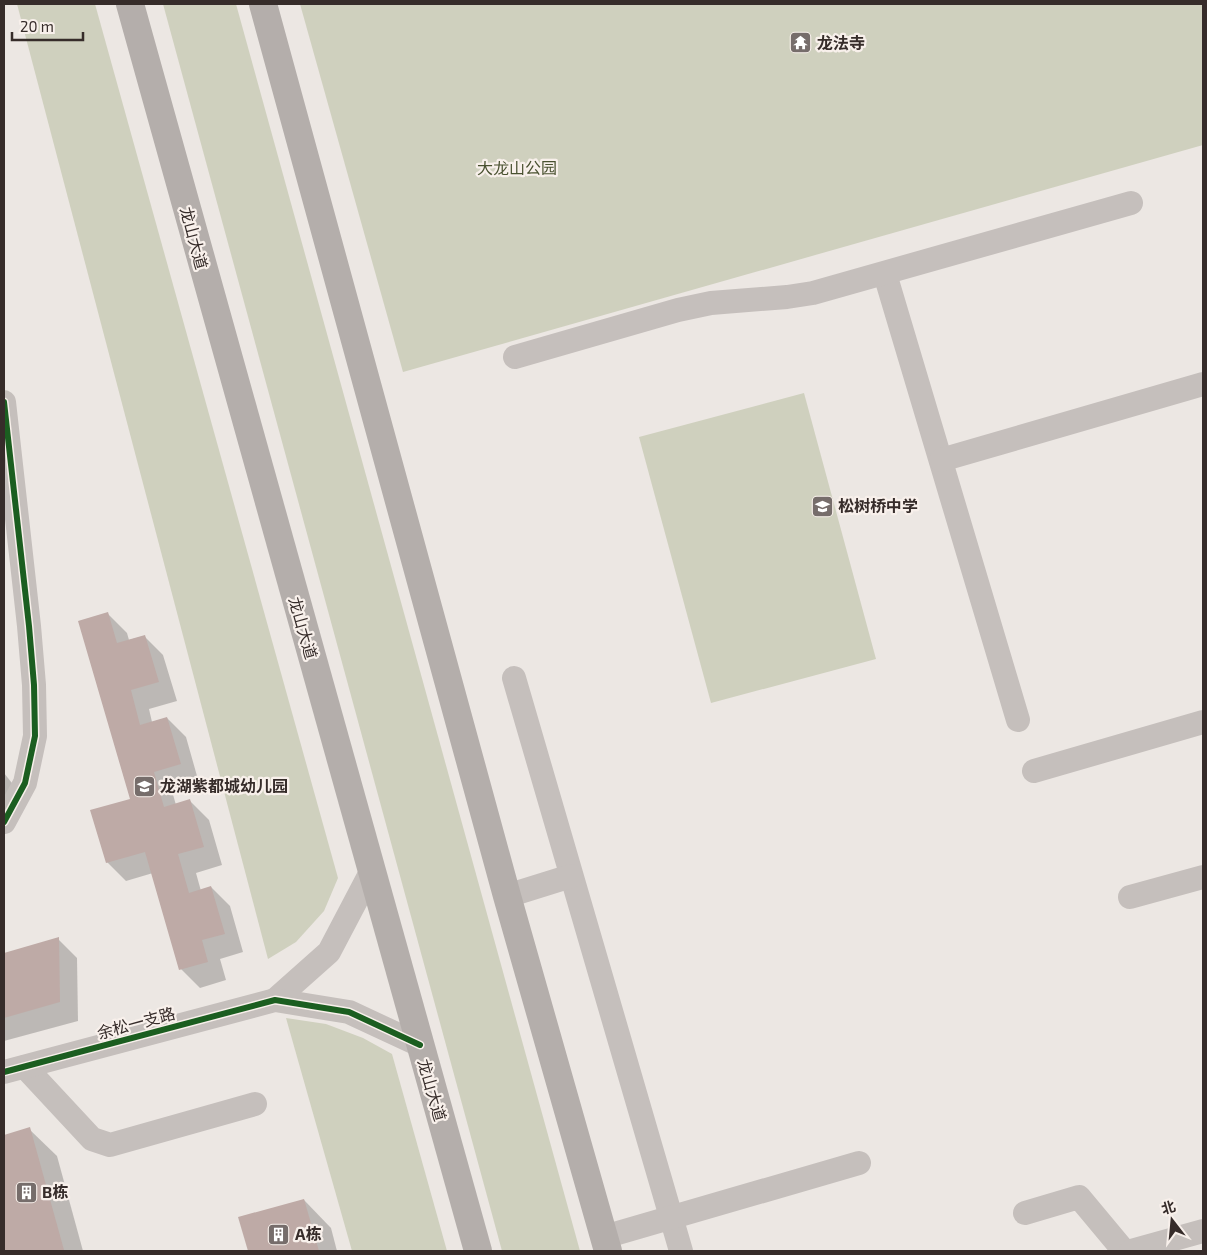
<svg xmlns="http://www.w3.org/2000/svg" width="1207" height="1255" font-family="'Exo 2','Noto Sans SC',sans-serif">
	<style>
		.green { fill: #cfd0be }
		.shadow { fill: #0003 }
		.building { fill: #beaaa6 }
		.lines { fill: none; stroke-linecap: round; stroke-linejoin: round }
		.minor { stroke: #c5bfbc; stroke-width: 24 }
		.major { stroke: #b4aeab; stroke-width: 28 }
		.cycleway-casing { stroke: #f8f0eb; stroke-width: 9 }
		.cycleway { stroke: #1b5e20; stroke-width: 6 }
		.labels { text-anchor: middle; stroke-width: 4.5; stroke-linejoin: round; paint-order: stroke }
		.poi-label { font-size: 16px; font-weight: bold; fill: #362c2a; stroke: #f8f0eb; text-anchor: start }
		.park-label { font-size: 16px; fill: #495130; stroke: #f8f0eb }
		.street-label { font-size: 16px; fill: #362c2a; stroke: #f8f0eb }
	</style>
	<rect width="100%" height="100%" fill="#ece7e3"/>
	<g class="green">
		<path d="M17 4H95L338 878 324 911 296 942 268 959Z"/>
		<path d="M163 4H236L580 1251H502Z"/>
		<path d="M300 4H1203V145L403 372Z"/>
		<path d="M804 393 876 659 711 703 639 437Z"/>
		<path d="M286 1018 326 1024 363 1038 392 1054 447 1251H352Z"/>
	</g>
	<g class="shadow">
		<path d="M108 614 127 633 129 640 144 636 163 655 177 701 149 709 152 722 167 718 186 737 199 783 172 791 176 805 190 801 209 820 222 865 196 873 201 891 211 887 230 906 243 952 220 959 226 980 200 988 181 969 153 873 126 881 107 862 132 799Z"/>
		<path d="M4 773 19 792 4 812Z"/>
		<path d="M58 939 77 958 78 1021 4 1041V954Z"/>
		<path d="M29 1129 57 1156 83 1251H4V1136Z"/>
		<path d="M304 1200 331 1228 337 1251H249L240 1218Z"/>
	</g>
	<g class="building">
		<path d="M108 612 117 643 145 635 159 682 131 690 140 725 167 717 181 764 154 772 164 807 190 799 204 847 178 854 189 893 211 886 225 934 202 940 208 962 179 970 145 852 106 863 90 810 130 799 78 621Z"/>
		<path d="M59 937 60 1002 4 1018V953Z"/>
		<path d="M30 1127 64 1250 61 1251H4V1135Z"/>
		<path d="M304 1199 319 1251H248L238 1217Z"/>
	</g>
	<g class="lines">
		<g class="minor">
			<path d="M885 274 1018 720"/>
			<path d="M515 357 678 310 711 303 787 297 813 293 1131 203"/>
			<path d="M4 402 29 626 34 685 35 736 25 783 4 822"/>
			<path d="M941 460 1203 384"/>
			<path d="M514 678 681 1251"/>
			<path d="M1034 771 1203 722"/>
			<path d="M507 896 571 876"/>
			<path d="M1130 897 1203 877"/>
			<path d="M275 1000 329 952 371 872"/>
			<path d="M25 1067 92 1139 110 1145 255 1104"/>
			<path d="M4 1072 275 1000 349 1012 420 1045"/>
			<path d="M1025 1213 1079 1197 1124 1251"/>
			<path d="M604 1237 859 1163"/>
			<path d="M1131 1251 1203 1231"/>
		</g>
		<g class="major">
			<path d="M130 4 478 1251"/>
			<path d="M263 4 507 896 608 1251"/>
		</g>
		<defs>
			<g id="cycleway">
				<path d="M4 402 29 626 34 685 35 736 25 783 4 822"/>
				<path d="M4 1072 275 1000 349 1012 420 1045"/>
			</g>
		</defs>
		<use href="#cycleway" class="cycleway-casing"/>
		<use href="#cycleway" class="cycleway"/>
	</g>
	<defs>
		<symbol id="temple-square" viewBox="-11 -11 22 22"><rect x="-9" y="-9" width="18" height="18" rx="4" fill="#766d6b" stroke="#f8f0eb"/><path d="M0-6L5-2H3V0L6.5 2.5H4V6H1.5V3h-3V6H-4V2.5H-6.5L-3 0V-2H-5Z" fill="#fff"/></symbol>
		<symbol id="school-square" viewBox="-11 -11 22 22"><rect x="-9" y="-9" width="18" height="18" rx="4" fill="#766d6b" stroke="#f8f0eb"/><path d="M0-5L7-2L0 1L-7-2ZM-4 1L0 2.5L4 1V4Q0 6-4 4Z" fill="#fff"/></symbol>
		<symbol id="building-square" viewBox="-11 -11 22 22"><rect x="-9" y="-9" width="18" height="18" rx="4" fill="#766d6b" stroke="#f8f0eb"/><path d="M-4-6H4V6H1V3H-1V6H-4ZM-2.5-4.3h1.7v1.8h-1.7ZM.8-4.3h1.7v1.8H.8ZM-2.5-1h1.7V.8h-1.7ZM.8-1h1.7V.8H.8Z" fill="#fff"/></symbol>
	</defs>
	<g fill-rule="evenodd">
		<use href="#temple-square" x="788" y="30" width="25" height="25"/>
		<use href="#school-square" x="810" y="494" width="25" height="25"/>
		<use href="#school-square" x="132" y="774" width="25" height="25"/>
		<use href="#building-square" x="14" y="1180" width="25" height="25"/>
		<use href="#building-square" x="266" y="1222" width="25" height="25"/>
	</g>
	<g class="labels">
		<g class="poi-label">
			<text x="817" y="49">龙法寺</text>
			<text x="838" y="512">松树桥中学</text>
			<text x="160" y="792">龙湖紫都城幼儿园</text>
			<text x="42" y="1198">B栋</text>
			<text x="295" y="1240">A栋</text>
		</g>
		<g class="park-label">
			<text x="517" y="174">大龙山公园</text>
		</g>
		<g class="street-label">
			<text transform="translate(194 238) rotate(75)" y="6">龙山大道</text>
			<text transform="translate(303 628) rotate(74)" y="6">龙山大道</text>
			<text transform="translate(136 1023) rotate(-15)" y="6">余松一支路</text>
			<text transform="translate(432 1090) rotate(74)" y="6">龙山大道</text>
		</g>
	</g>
	<rect width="1207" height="1255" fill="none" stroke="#362c2a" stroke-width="10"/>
	<g transform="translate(1172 1220) rotate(344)" stroke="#f8f0eb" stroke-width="4" paint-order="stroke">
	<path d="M0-4L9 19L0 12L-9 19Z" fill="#362c2a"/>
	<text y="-8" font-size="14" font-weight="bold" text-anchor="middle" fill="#362c2a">北</text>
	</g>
	<path d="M12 32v8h71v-8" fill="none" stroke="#362c2a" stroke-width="2.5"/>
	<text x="20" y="32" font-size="15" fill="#362c2a" stroke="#f8f0eb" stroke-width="4" paint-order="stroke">20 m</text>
</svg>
